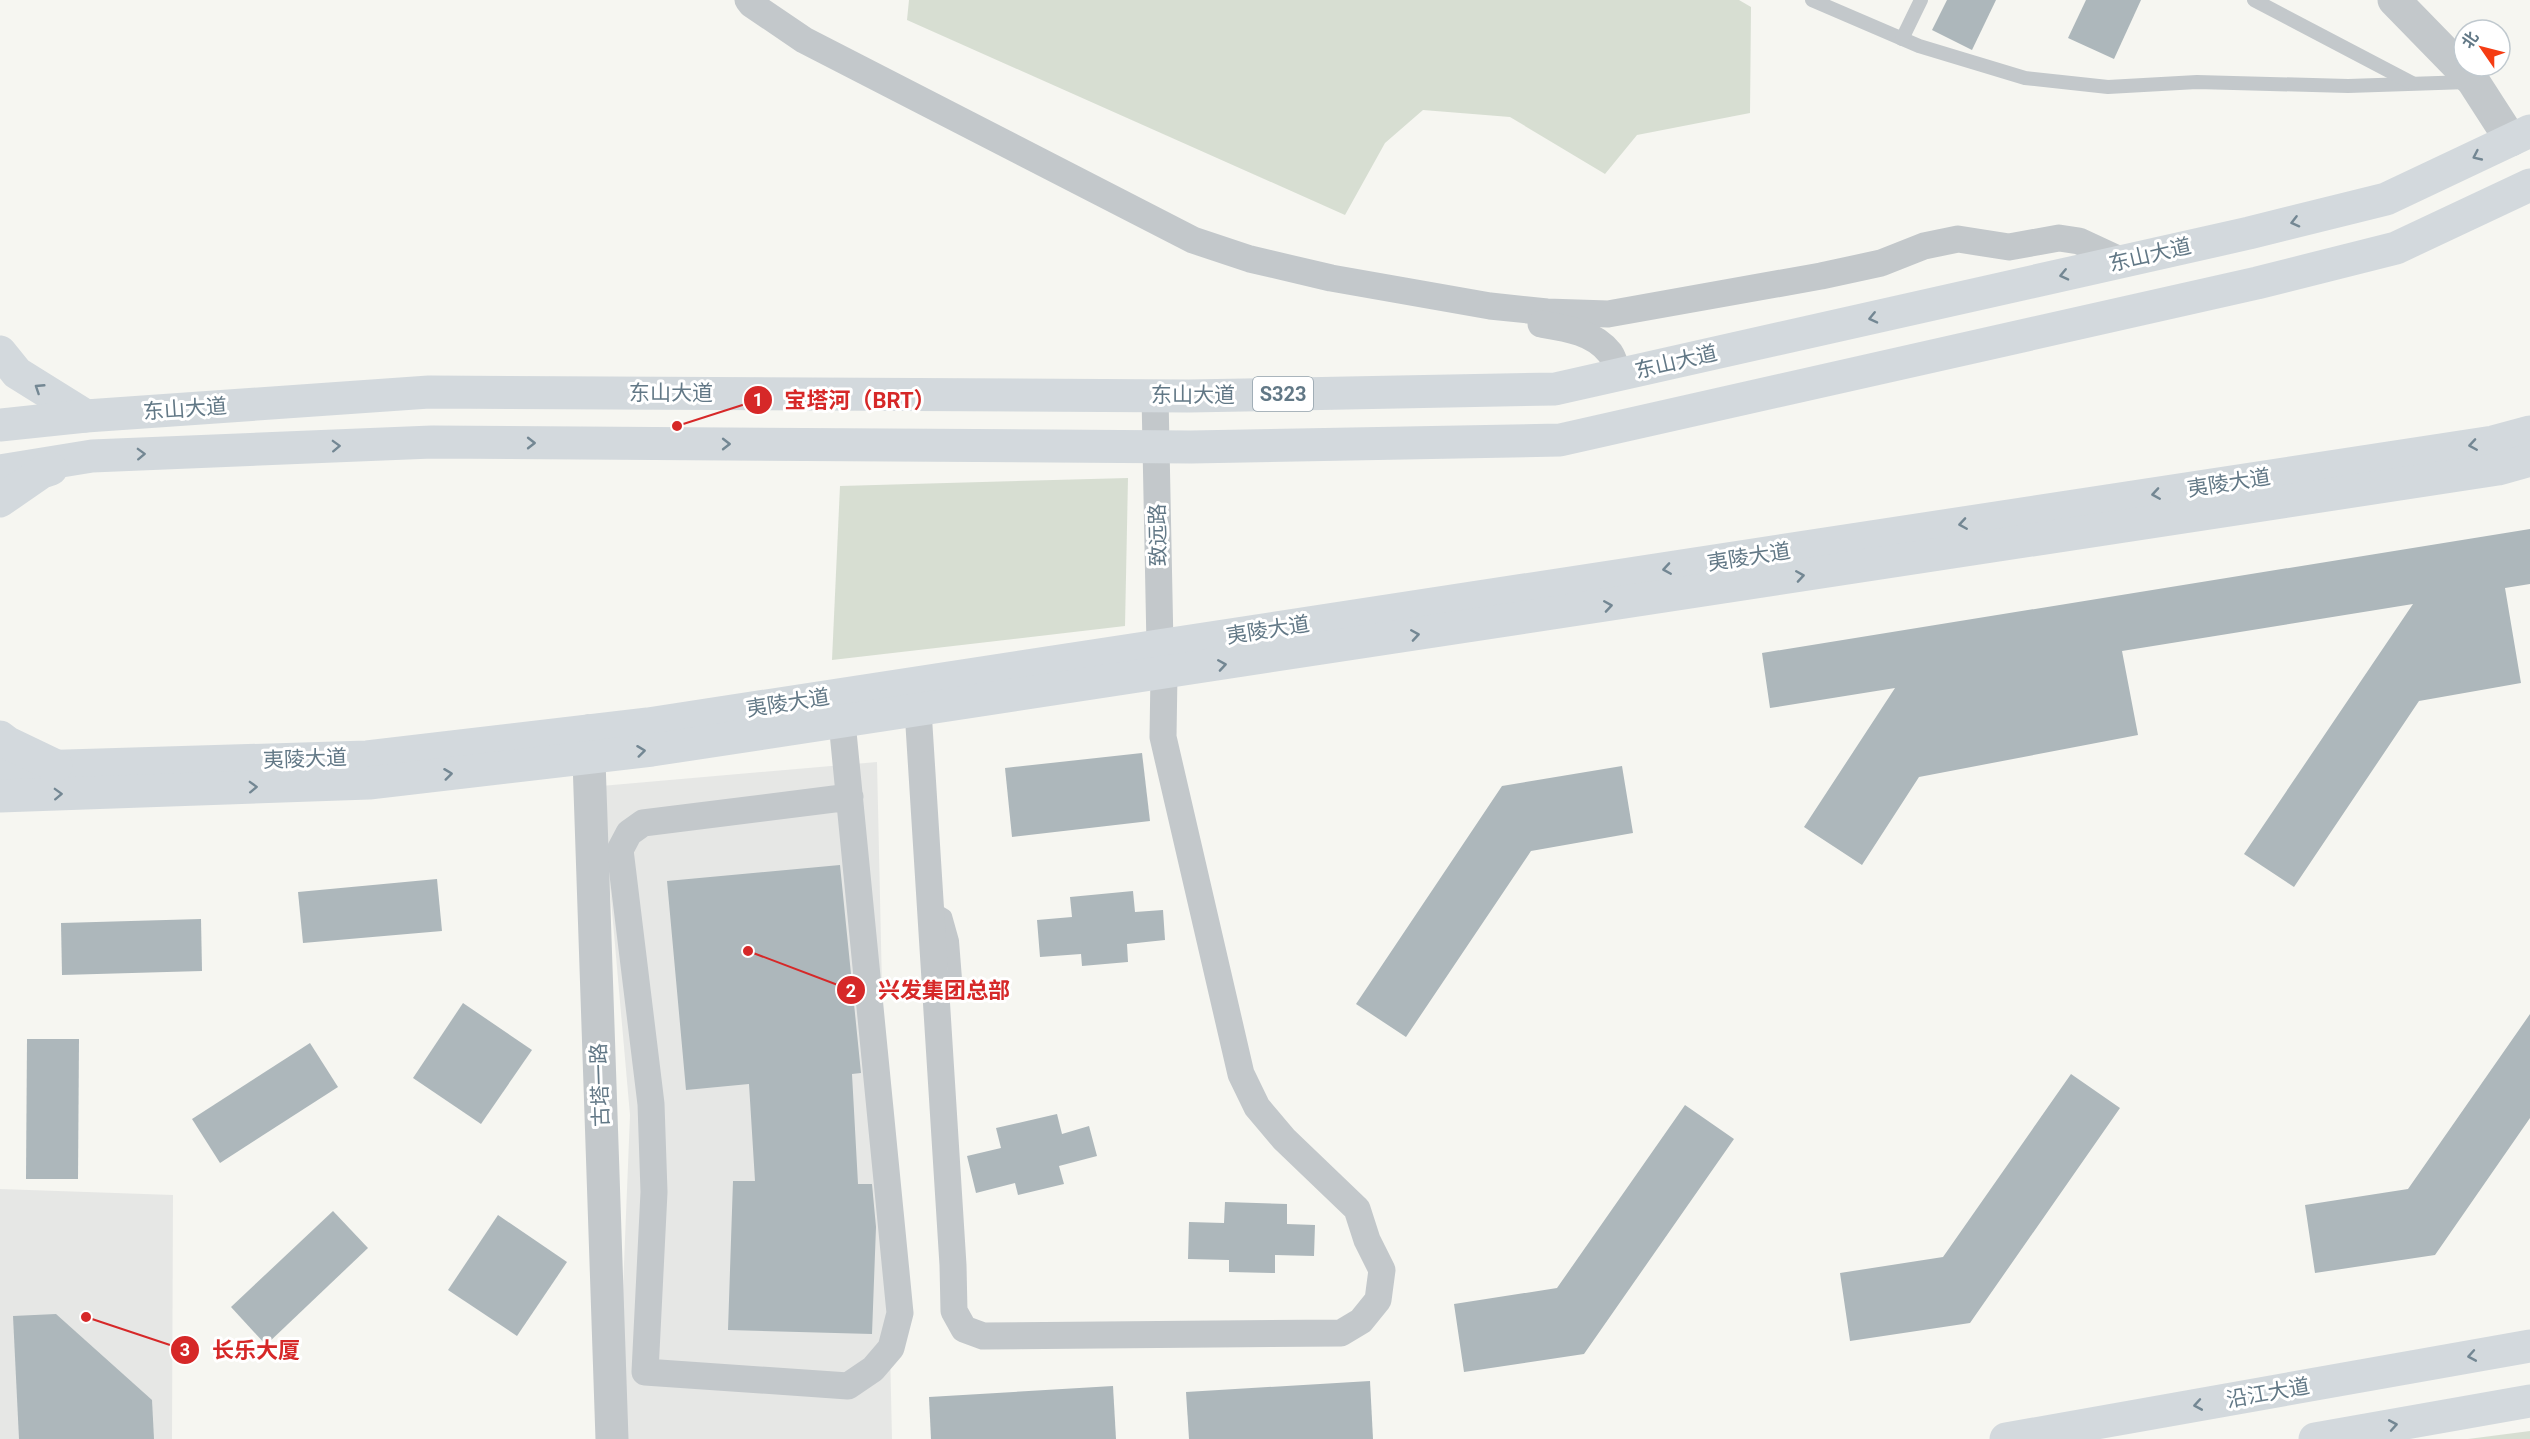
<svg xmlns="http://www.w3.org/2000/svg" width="2530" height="1439" font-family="Roboto,'Noto Sans SC',sans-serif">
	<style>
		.built { fill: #e6e7e5 }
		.green { fill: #d7ded2 }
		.building { fill: #adb7bb }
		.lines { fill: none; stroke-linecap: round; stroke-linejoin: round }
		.service { stroke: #c3c8cb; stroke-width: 14 }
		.minor { stroke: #c3c8cb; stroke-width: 27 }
		.tertiary { stroke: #c3c8cb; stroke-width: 33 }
		.secondary { stroke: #d3d9dd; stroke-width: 33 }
		.primary { stroke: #d3d9dd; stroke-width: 33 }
		.oneway { stroke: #738793 }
		.labels { text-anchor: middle; stroke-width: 6; stroke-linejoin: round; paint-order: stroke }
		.shield { fill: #fff; stroke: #91a0aa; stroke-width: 1.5 }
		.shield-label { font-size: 20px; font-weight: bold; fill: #627886 }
		.street-label { font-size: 21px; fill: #627886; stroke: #fff }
		.leader { fill: none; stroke: #d62828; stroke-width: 2 }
		.callout-dot { fill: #d62828; stroke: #fff; stroke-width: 2 }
		.mark-label { font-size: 18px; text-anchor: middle; font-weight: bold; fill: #fff }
		.callout-label { font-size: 22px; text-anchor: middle; font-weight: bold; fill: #d62828; stroke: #fff; stroke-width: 6; stroke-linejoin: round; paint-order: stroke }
	</style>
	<rect width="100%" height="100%" fill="#f6f6f1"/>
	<g class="built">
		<path d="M877 762 892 1439H617L630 1115 601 786Z"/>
		<path d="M0 1189 173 1195 172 1439H0Z"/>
	</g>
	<g class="green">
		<path d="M909 0H1739L1751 7 1750 113 1637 135 1605 174 1510 117 1423 110 1385 143 1345 215 907 20Z"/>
		<path d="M1128 478 1125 626 832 660 840 486Z"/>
		<path d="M2530 1431V1439H2468Z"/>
	</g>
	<g class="building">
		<path d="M1947 0H1996L1972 50 1932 30Z"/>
		<path d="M2086 0H2141L2114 59 2068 38Z"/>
		<path d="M2530 529V584L2505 588 2521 683 2419 701 2294 887 2244 854 2413 604 2122 651 2138 735 1919 777 1862 865 1804 827 1895 688 1770 708 1762 653Z"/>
		<path d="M1142 753 1150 821 1012 837 1005 768Z"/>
		<path d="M1622 766 1633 833 1531 851 1406 1037 1356 1004 1502 786Z"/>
		<path d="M840 865 861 1073 852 1074 858 1184H872L876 1227 872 1334 728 1330 733 1181H755L749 1084 686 1090 667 881Z"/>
		<path d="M437 879 442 931 303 943 298 892Z"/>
		<path d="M1133 891 1135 912 1163 910 1165 940 1127 944 1128 962 1082 966 1081 954 1040 957 1037 920 1072 917 1070 897Z"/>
		<path d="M201 919 202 971 62 975 61 923Z"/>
		<path d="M463 1003 532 1050 481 1124 413 1078Z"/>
		<path d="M2530 1014V1118L2435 1255 2315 1273 2305 1205 2408 1189Z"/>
		<path d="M27 1039H79L78 1179H26Z"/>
		<path d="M310 1043 338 1087 220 1163 192 1119Z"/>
		<path d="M2071 1074 2120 1108 1970 1323 1850 1341 1840 1273 1943 1257Z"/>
		<path d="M1685 1105 1734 1139 1584 1354 1464 1372 1454 1304 1557 1288Z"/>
		<path d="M1057 1114 1062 1134 1089 1126 1097 1156 1059 1166 1064 1184 1018 1195 1015 1183 976 1193 967 1156 1001 1148 996 1128Z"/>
		<path d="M1225 1202 1287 1204V1224L1315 1225 1314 1256 1275 1255V1273L1229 1272V1260L1188 1259 1189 1222 1224 1223Z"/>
		<path d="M333 1211 368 1248 266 1345 231 1307Z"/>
		<path d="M498 1215 567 1262 517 1336 448 1290Z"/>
		<path d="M56 1314 152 1400 154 1439H19L13 1316Z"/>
		<path d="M1370 1381 1373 1439H1189L1186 1392Z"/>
		<path d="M1113 1386 1116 1439H931L929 1397Z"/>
	</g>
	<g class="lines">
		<g class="service">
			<path d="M1812 0 1919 46 2025 78 2108 87 2197 82 2348 86 2468 82"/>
			<path d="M2254 0 2412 83"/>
			<path d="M1902 39 1921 0"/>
			<path d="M930 907 945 916 952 941 955 979"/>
		</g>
		<g class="minor">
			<path d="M748 0 751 4 804 40 1193 240 1250 259 1331 278 1490 306 1547 312 1608 314 1821 276 1881 263 1924 246 1958 239 2009 247 2059 238 2079 241 2122 261"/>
			<path d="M1541 324C1566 328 1594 332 1610 353 1614 359 1616 368 1619 375"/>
			<path d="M918 710 953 1265 954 1311 964 1329 983 1336 1341 1333 1361 1321 1378 1300 1382 1270 1367 1240 1357 1209 1284 1139 1257 1107 1241 1074 1163 737 1164 674 1160 646 1155 396"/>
			<path d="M842 722 900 1313 891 1348 873 1369 848 1386 645 1372 654 1192 651 1104 620 850 629 833 643 823 850 797"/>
		</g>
		<g class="tertiary">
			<path d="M2394 0 2473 81 2511 140"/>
			<path d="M588 731 612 1439"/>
		</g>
		<g class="secondary">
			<path d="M0 768 367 757 648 724 2493 442 2530 432"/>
			<path d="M0 796 369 783 652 750 2498 469 2530 460"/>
		</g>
		<g class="primary">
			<path d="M0 352 17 373 86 416"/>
			<path d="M0 425 86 416 429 392 1189 396 1555 389 2249 233 2386 199 2530 131"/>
			<path d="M0 471 92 456 432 442 1191 447 1560 440 2257 283 2396 248 2530 185"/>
			<path d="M0 501 42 472 51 469"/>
			<path d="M0 737 8 743 56 766"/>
			<path d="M2006 1439 2530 1346"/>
			<path d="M2315 1439 2530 1401"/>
		</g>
	</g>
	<defs><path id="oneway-chevron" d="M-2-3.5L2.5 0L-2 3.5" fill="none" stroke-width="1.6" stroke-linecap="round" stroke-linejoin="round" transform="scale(1.5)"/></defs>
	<g class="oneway">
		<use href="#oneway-chevron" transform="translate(2477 156) rotate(155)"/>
		<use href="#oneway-chevron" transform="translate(2295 222) rotate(166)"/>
		<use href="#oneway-chevron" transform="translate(2064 275) rotate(167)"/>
		<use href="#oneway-chevron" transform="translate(1873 318) rotate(167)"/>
		<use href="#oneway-chevron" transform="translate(39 388) rotate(-147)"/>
		<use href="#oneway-chevron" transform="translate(531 443)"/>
		<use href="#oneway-chevron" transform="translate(726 444)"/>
		<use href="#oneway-chevron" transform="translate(2473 445) rotate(171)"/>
		<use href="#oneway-chevron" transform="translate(336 446) rotate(-2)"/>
		<use href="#oneway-chevron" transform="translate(141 454) rotate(-2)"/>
		<use href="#oneway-chevron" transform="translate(2156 494) rotate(171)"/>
		<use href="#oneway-chevron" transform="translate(1963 524) rotate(171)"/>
		<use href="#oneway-chevron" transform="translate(1667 569) rotate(171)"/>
		<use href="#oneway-chevron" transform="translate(1800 576) rotate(-9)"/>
		<use href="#oneway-chevron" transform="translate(1608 606) rotate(-9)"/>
		<use href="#oneway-chevron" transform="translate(1415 635) rotate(-9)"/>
		<use href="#oneway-chevron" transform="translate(1222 665) rotate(-9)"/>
		<use href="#oneway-chevron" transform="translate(641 751) rotate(-7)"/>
		<use href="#oneway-chevron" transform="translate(448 774) rotate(-7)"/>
		<use href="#oneway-chevron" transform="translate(253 787) rotate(-2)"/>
		<use href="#oneway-chevron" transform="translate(58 794) rotate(-2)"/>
		<use href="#oneway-chevron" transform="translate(2472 1356) rotate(170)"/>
		<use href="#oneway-chevron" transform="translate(2198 1405) rotate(170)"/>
		<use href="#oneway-chevron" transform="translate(2393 1425) rotate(-10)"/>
	</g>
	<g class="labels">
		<rect class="shield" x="1253" y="377" width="60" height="34" rx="4.5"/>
		<g class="shield-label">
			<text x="1283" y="401">S323</text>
		</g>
		<g class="street-label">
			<text transform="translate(2150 255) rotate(-13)" y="7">东山大道</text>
			<text transform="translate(1676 362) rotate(-13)" y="7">东山大道</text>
			<text x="671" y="400">东山大道</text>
			<text x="1193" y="402">东山大道</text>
			<text transform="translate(185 409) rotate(-4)" y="7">东山大道</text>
			<text transform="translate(2229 483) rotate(-9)" y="7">夷陵大道</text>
			<text transform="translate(1158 535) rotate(-91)" y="7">致远路</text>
			<text transform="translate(1749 557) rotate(-9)" y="7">夷陵大道</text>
			<text transform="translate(1268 630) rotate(-9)" y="7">夷陵大道</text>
			<text transform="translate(788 703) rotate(-9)" y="7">夷陵大道</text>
			<text transform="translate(305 759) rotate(-2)" y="7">夷陵大道</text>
			<text transform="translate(600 1085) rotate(-92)" y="7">古塔一路</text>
			<text transform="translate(2268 1393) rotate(-10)" y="7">沿江大道</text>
		</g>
	</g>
	<path class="leader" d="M677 426L758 400M748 951L851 990M86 1317L185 1350"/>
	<g class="callout-dot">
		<circle cx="677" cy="426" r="6"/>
		<circle cx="748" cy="951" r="6"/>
		<circle cx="86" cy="1317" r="6"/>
		<circle cx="758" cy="400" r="15"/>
		<circle cx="851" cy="990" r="15"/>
		<circle cx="185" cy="1350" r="15"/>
	</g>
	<g class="mark-label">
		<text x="758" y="406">1</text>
		<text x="851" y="997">2</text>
		<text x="185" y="1356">3</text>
	</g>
	<g class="callout-label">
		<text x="860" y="408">宝塔河（BRT）</text>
		<text x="944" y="998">兴发集团总部</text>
		<text x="256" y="1358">长乐大厦</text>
	</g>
	<g transform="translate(2482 48) rotate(305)"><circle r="28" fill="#ffffff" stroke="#c0c9cf" stroke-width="1.5"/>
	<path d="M0-4.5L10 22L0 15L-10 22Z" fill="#f53c13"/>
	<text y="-9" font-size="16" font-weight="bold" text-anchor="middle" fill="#627886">北</text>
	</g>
</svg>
